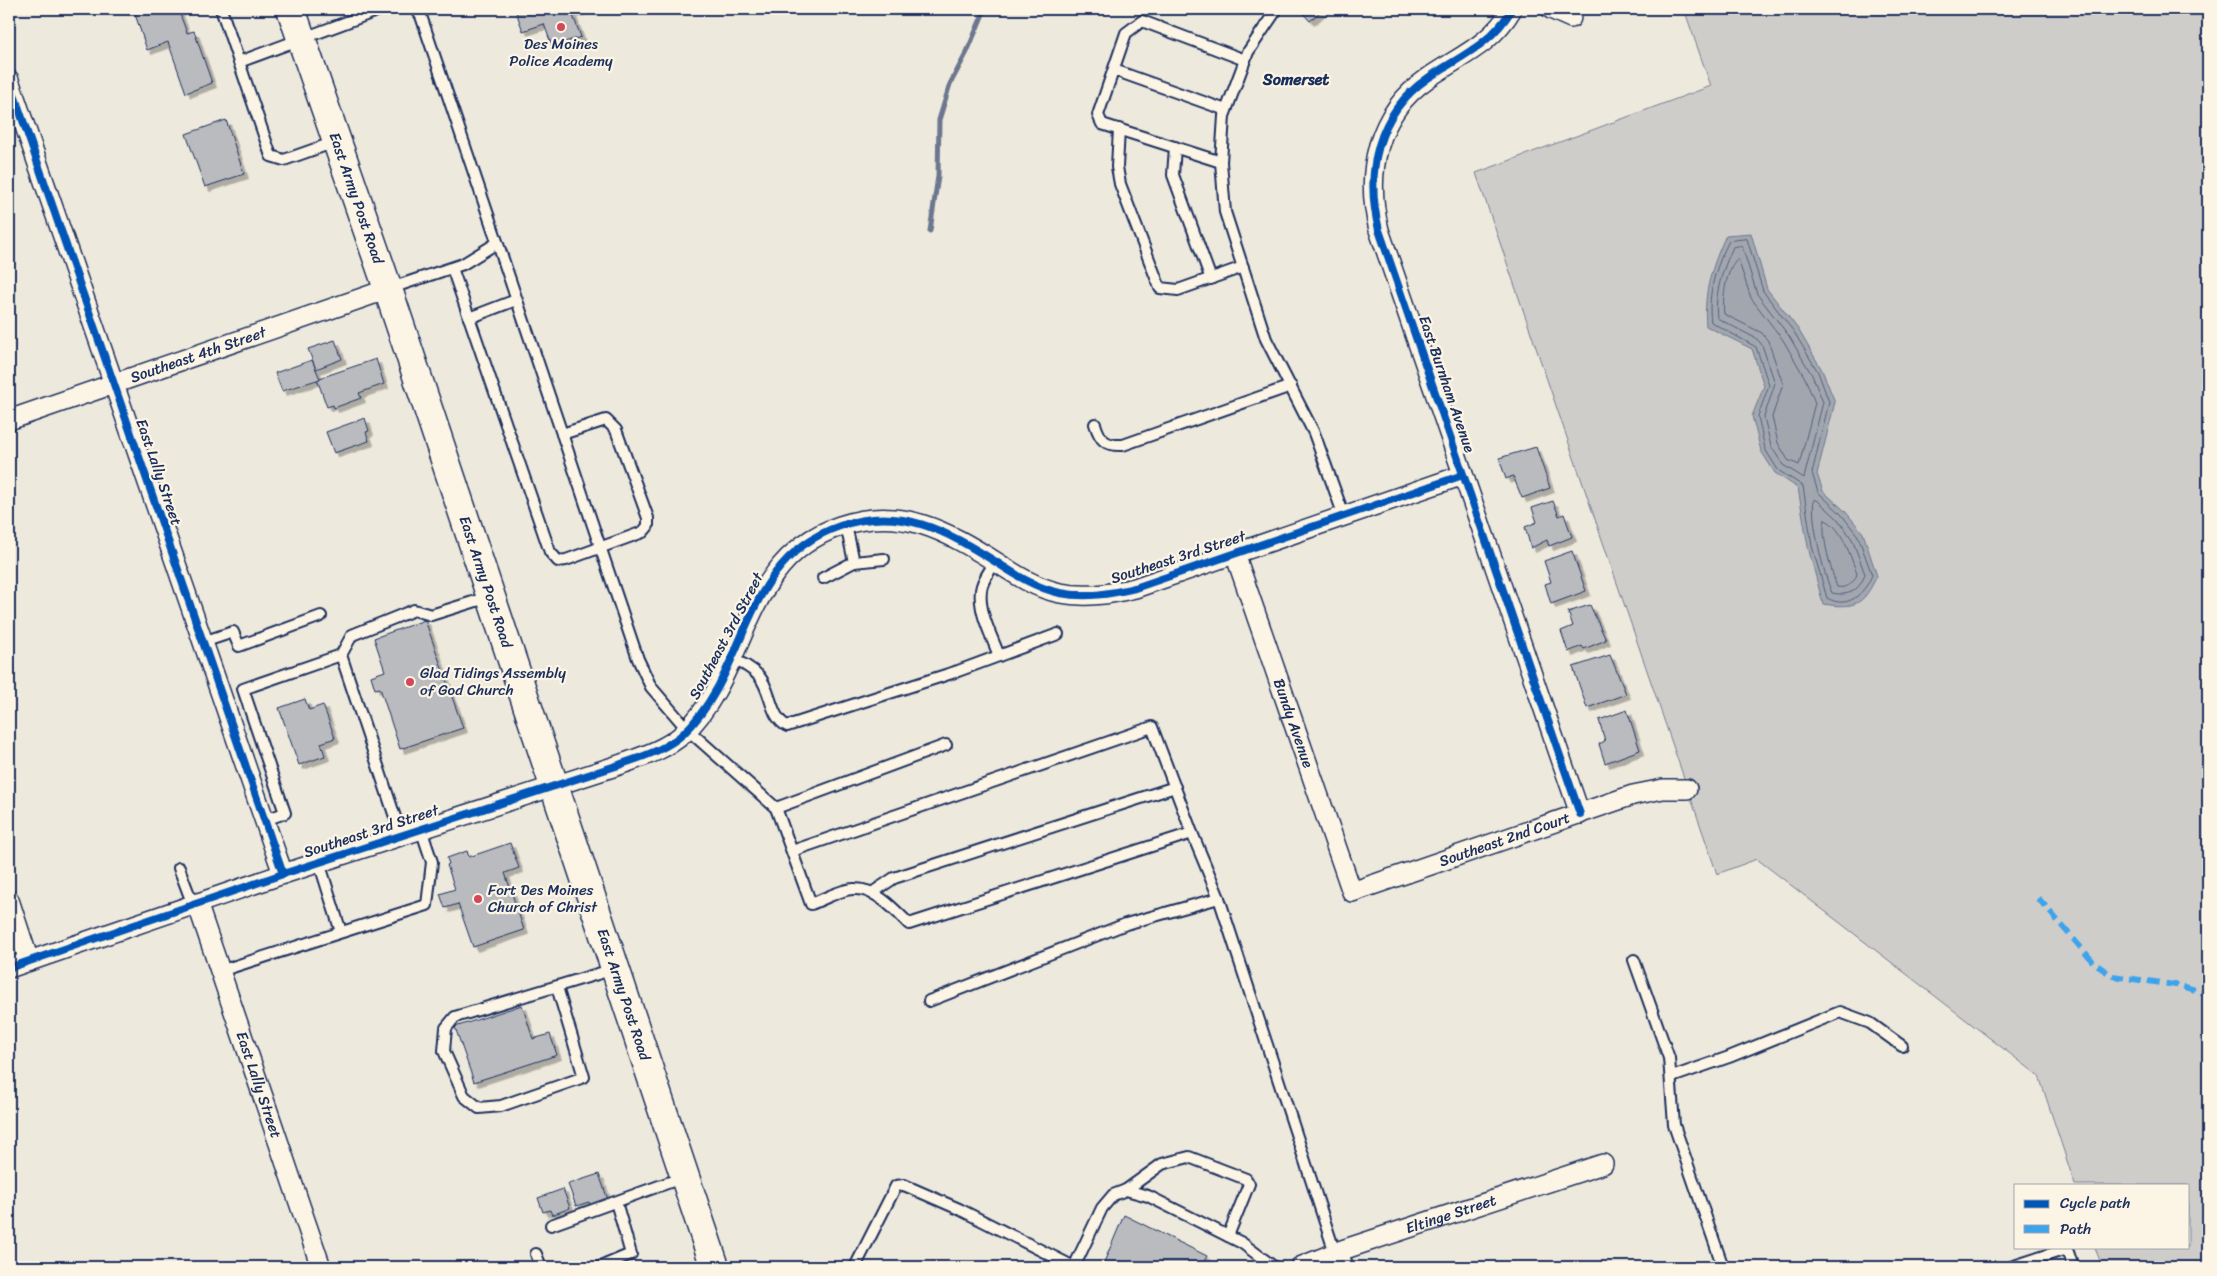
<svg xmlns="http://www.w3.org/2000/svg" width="2217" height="1276" font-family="Sriracha,sans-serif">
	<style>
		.green { fill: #cfcdca; stroke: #757e94 }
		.water { fill: #a2a7af; stroke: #6c778f }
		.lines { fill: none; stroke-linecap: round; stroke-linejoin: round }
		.shore { stroke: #515f7e; stroke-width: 1 }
		.stream { stroke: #6c778f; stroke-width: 5 }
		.building { fill: #babbbe; stroke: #1b2f5e; filter: url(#shadow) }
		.lane-casing { stroke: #1b2f5e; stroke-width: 14 }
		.street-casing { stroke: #1b2f5e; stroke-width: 22 }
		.secondary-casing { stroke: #1b2f5e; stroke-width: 31 }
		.lane { stroke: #fcf5e5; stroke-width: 10 }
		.street { stroke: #fcf5e5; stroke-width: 19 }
		.secondary { stroke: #fcf5e5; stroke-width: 28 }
		.quiet { stroke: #3da3ed; stroke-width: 6; stroke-dasharray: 12 6; stroke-linecap: butt }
		.cycleway-casing { stroke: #fcf5e5; stroke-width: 11 }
		.cycleway { stroke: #0057b8; stroke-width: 8 }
		.poi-dot { fill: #d1495b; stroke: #fcf5e5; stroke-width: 2 }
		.labels { text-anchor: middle; stroke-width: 4.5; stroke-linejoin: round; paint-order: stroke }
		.poi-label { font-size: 15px; fill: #1b2f5e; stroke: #fcf5e5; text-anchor: start }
		.street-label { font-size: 15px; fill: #1b2f5e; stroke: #fcf5e5 }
		.neighbourhood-label { font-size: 16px; font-weight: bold; fill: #1b2f5e; stroke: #fcf5e5 }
	</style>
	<defs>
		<filter id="shadow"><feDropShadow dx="4.5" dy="4.5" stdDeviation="0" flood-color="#0004"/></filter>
	</defs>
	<rect width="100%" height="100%" fill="#eee9dd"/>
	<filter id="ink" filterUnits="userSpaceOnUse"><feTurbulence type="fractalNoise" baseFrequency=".02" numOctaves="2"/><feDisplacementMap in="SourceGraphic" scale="10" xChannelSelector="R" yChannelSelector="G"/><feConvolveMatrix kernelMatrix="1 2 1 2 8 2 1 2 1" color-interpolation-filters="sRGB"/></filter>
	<g filter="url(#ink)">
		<path class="green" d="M1684 9H2208V1267H2102L2095 1247H2188V1185H2075L2039 1076 1757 859 1717 874 1476 173 1711 86Z"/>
		<path class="water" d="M1751 233 1767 289 1798 329 1822 370 1835 402 1817 474 1823 491 1845 511 1863 533 1877 576C1863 605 1856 609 1823 604L1808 547 1798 488 1775 473 1761 451 1752 416 1764 386 1752 349 1706 326C1703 292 1712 266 1726 235Z"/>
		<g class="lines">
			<g class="shore">
				<path d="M1747 239 1763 291 1794 332 1818 372 1829 402 1812 473 1818 492 1841 514 1858 536 1872 575C1864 594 1848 610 1827 598L1812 546 1803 486 1778 470 1765 449 1758 416 1769 385 1756 347 1711 322C1707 293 1716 266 1729 241Z"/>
				<path d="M1742 246 1757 294 1789 336 1812 375 1823 402 1804 478 1783 465 1771 446 1764 417 1775 383 1762 345 1757 339 1717 318C1714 293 1723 269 1733 247Z"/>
				<path d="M1738 259 1751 298 1783 340 1805 378 1815 403 1799 465 1788 460 1778 443 1772 417 1783 384 1768 341 1762 333 1724 314C1722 299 1726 268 1738 259Z"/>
				<path d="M1814 500H1817L1837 518 1852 539 1865 574C1860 590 1849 597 1832 593 1824 575 1810 519 1814 500Z"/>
				<path d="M1825 520C1842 526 1851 558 1857 574 1854 583 1847 589 1837 587 1832 573 1820 533 1825 520Z"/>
			</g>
			<path class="stream" d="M930 231 938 176 939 120 950 84 967 52 985 9"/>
		</g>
		<g class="building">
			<path d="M141 9H178L187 33 194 31 212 83 186 93 168 42 147 50 134 11Z"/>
			<path d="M515 9H586L572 13 581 37 552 46 544 24 523 31Z"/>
			<path d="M1299 9H1323L1310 21Z"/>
			<path d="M226 120 244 174 205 187 186 134Z"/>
			<path d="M335 340 342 359 316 369 308 349Z"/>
			<path d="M376 359 384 384 359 393 361 398 334 408 333 405 327 407 317 379Z"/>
			<path d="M312 360 320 379 282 391 275 373Z"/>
			<path d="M365 418 369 431 366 432 369 441 334 453 326 432Z"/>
			<path d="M1536 447 1550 488 1522 498 1513 476 1506 479 1499 458Z"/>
			<path d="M1553 501 1559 516 1564 514 1572 537 1549 546 1547 540 1531 548 1525 527 1537 522 1532 508Z"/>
			<path d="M1572 551 1586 591 1551 604 1545 584 1551 582 1544 561Z"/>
			<path d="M1590 605 1606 640 1584 649 1582 646 1568 652 1561 631 1573 626 1568 612Z"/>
			<path d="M425 620 463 728 400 749 380 688 375 689 371 676 385 671 374 638Z"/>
			<path d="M1610 655 1626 694 1587 708 1573 667Z"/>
			<path d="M305 699 309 710 323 705 335 738 321 743 325 756 299 765 279 708Z"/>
			<path d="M1627 710 1640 750 1605 763 1599 744 1605 741 1599 720Z"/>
			<path d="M510 843 519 868 505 873 524 930 473 947 458 904 445 908 440 894 455 889 447 865 449 864 447 858 467 851 469 857Z"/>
			<path d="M522 1005 533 1039 550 1034 557 1055 474 1082 455 1027Z"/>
			<path d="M599 1174 608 1200 591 1206 589 1202 576 1206 568 1184Z"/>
			<path d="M563 1189 570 1208 552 1215 550 1210 543 1212 538 1198Z"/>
			<path d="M1124 1215 1207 1256 1201 1267H1102Z"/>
		</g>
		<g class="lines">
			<defs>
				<g id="lane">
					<path d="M221 9 271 156 284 160 335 142"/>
					<path d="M416 9 421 16 638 659 651 687 687 729 776 808 811 904C822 900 842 889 853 889 875 887 895 910 909 924L1192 833 1219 898 1335 1253"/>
					<path d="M1277 9 1248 52 1224 116 1221 162 1225 212 1266 339 1314 433 1344 516"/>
					<path d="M239 62 382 9"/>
					<path d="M1114 70 1226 110"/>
					<path d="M1119 129 1117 167 1120 184 1160 288 1178 290 1243 267"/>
					<path d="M1175 147 1173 175 1211 279"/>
					<path d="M1221 162 1102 124 1098 115 1126 33 1142 21 1245 60"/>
					<path d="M452 268 550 552 558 561 566 560 643 532 648 526V518L616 430 606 420 562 434"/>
					<path d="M388 289 463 264 497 243"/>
					<path d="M469 318 516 300"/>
					<path d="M1095 424C1100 440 1105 446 1123 445L1291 386"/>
					<path d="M854 562 884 559"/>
					<path d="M995 562C990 571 982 580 981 590 978 612 992 636 999 656"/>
					<path d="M823 578 854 562 846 525"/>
					<path d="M203 642 233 632 239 646 321 616"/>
					<path d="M730 658C741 663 751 667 759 676 772 691 769 716 787 726L958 671 1058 634"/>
					<path d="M776 808 946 745"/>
					<path d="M265 820 285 813 243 689 341 655"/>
					<path d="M401 835 341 655 352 635 414 610 431 615 489 597"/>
					<path d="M792 851 1152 727 1192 833"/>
					<path d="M319 862 341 932"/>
					<path d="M179 868 193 905"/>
					<path d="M872 893 894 878 1175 787"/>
					<path d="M1634 960 1669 1058 1674 1125 1723 1267"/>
					<path d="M220 971 427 905 432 862 421 829"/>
					<path d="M557 987 584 1077 501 1106 479 1108 464 1096 444 1051 446 1028 455 1017 614 969"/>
					<path d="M929 1001 1126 924 1219 898"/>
					<path d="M1672 1077 1729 1057 1840 1012 1870 1023 1902 1046"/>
					<path d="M1126 1190 1162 1164 1189 1157 1246 1179 1249 1184 1228 1236"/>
					<path d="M551 1225 684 1177"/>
					<path d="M1342 1250 1348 1267"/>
					<path d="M536 1254 541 1267"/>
					<path d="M600 1267 631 1254 616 1202"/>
					<path d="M855 1267 896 1186 904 1185 959 1209 1074 1267"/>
					<path d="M1074 1267 1102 1208 1113 1195 1126 1190 1148 1196 1242 1243 1274 1267"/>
					<path d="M2011 1267 2063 1250 2068 1252 2073 1267"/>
				</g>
				<g id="street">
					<path d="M1512 9C1491 45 1460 56 1428 78 1376 114 1365 173 1379 230L1580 814"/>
					<path d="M1551 9 1571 18"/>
					<path d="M9 80 283 874"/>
					<path id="s1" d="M9 420 388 289"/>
					<path id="s2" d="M1235 554 1352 892 1633 795 1663 789H1687"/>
					<path d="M9 900 29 961"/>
					<path id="s3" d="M197 903 321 1267"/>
					<path d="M9 968 283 874 619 765C641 757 665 750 683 734 750 671 740 560 840 526 901 505 946 531 996 562 1016 575 1036 588 1060 593 1086 598 1110 594 1135 588L1463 475"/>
					<path id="s4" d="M1300 1267 1342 1250 1603 1164"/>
				</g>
				<g id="secondary">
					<path id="s5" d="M291 9 388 289 715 1267"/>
				</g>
			</defs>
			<use href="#lane" class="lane-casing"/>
			<use href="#street" class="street-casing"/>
			<use href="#secondary" class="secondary-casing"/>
			<use href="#lane" class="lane"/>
			<use href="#street" class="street"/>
			<use href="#secondary" class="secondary"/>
			<path class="quiet" d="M2038 898 2095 964 2113 976 2182 986 2208 994"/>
			<defs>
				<g id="cycleway">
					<path d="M1512 9C1491 45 1460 56 1428 78 1376 114 1365 173 1379 230L1580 814"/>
					<path d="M9 80 283 874"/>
					<path d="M9 968 283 874 619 765C641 757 665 750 683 734 750 671 740 560 840 526 901 505 946 531 996 562 1016 575 1036 588 1060 593 1086 598 1110 594 1135 588L1463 475"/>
				</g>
			</defs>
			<use href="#cycleway" class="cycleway-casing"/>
			<use href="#cycleway" class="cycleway"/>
		</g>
	</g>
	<g class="poi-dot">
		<circle cx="561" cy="27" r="5"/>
		<circle cx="410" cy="682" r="5"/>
		<circle cx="478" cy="899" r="5"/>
	</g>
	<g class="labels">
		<g class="poi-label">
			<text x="561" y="49" text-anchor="middle">Des Moines<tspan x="561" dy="17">Police Academy</tspan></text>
			<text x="420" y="678">Glad Tidings Assembly<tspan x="420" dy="17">of God Church</tspan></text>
			<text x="488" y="895">Fort Des Moines<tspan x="488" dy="17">Church of Christ</tspan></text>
		</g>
		<g class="street-label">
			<text dy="5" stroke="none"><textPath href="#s5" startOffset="200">East Army Post Road</textPath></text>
			<text dy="5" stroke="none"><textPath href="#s1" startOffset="200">Southeast 4th Street</textPath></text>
			<text transform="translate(1447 384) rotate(71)" y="5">East Burnham Avenue</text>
			<text transform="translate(159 472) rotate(71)" y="5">East Lally Street</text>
			<text transform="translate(1178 557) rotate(-18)" y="5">Southeast 3rd Street</text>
			<text dy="5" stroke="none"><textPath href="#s5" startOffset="605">East Army Post Road</textPath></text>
			<text transform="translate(726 636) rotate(-62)" y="5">Southeast 3rd Street</text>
			<text dy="5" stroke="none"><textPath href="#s2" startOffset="179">Bundy Avenue</textPath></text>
			<text transform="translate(371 831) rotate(-18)" y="5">Southeast 3rd Street</text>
			<text dy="5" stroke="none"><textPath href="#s2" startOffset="519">Southeast 2nd Court</textPath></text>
			<text dy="5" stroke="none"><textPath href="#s5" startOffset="1040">East Army Post Road</textPath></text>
			<text dy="5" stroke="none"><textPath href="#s3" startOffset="192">East Lally Street</textPath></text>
			<text dy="5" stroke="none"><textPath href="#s4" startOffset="160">Eltinge Street</textPath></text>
		</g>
		<g class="neighbourhood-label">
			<text x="1296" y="85">Somerset</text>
		</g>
	</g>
	<rect width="2217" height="1276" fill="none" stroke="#fcf5e5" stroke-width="30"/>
	<rect x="15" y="15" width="2187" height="1246" fill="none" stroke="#1b2f5e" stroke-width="2" filter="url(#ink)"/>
	<rect x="2014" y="1184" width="175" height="65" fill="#fcf5e5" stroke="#a2a6af"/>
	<rect x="2024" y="1200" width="25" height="8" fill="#0057b8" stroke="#a2a6af"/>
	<text x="2060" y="1208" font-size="15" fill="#1b2f5e">Cycle path</text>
	<rect x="2024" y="1225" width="25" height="8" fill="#3da3ed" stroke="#a2a6af"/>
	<text x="2060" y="1234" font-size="15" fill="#1b2f5e">Path</text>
</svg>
